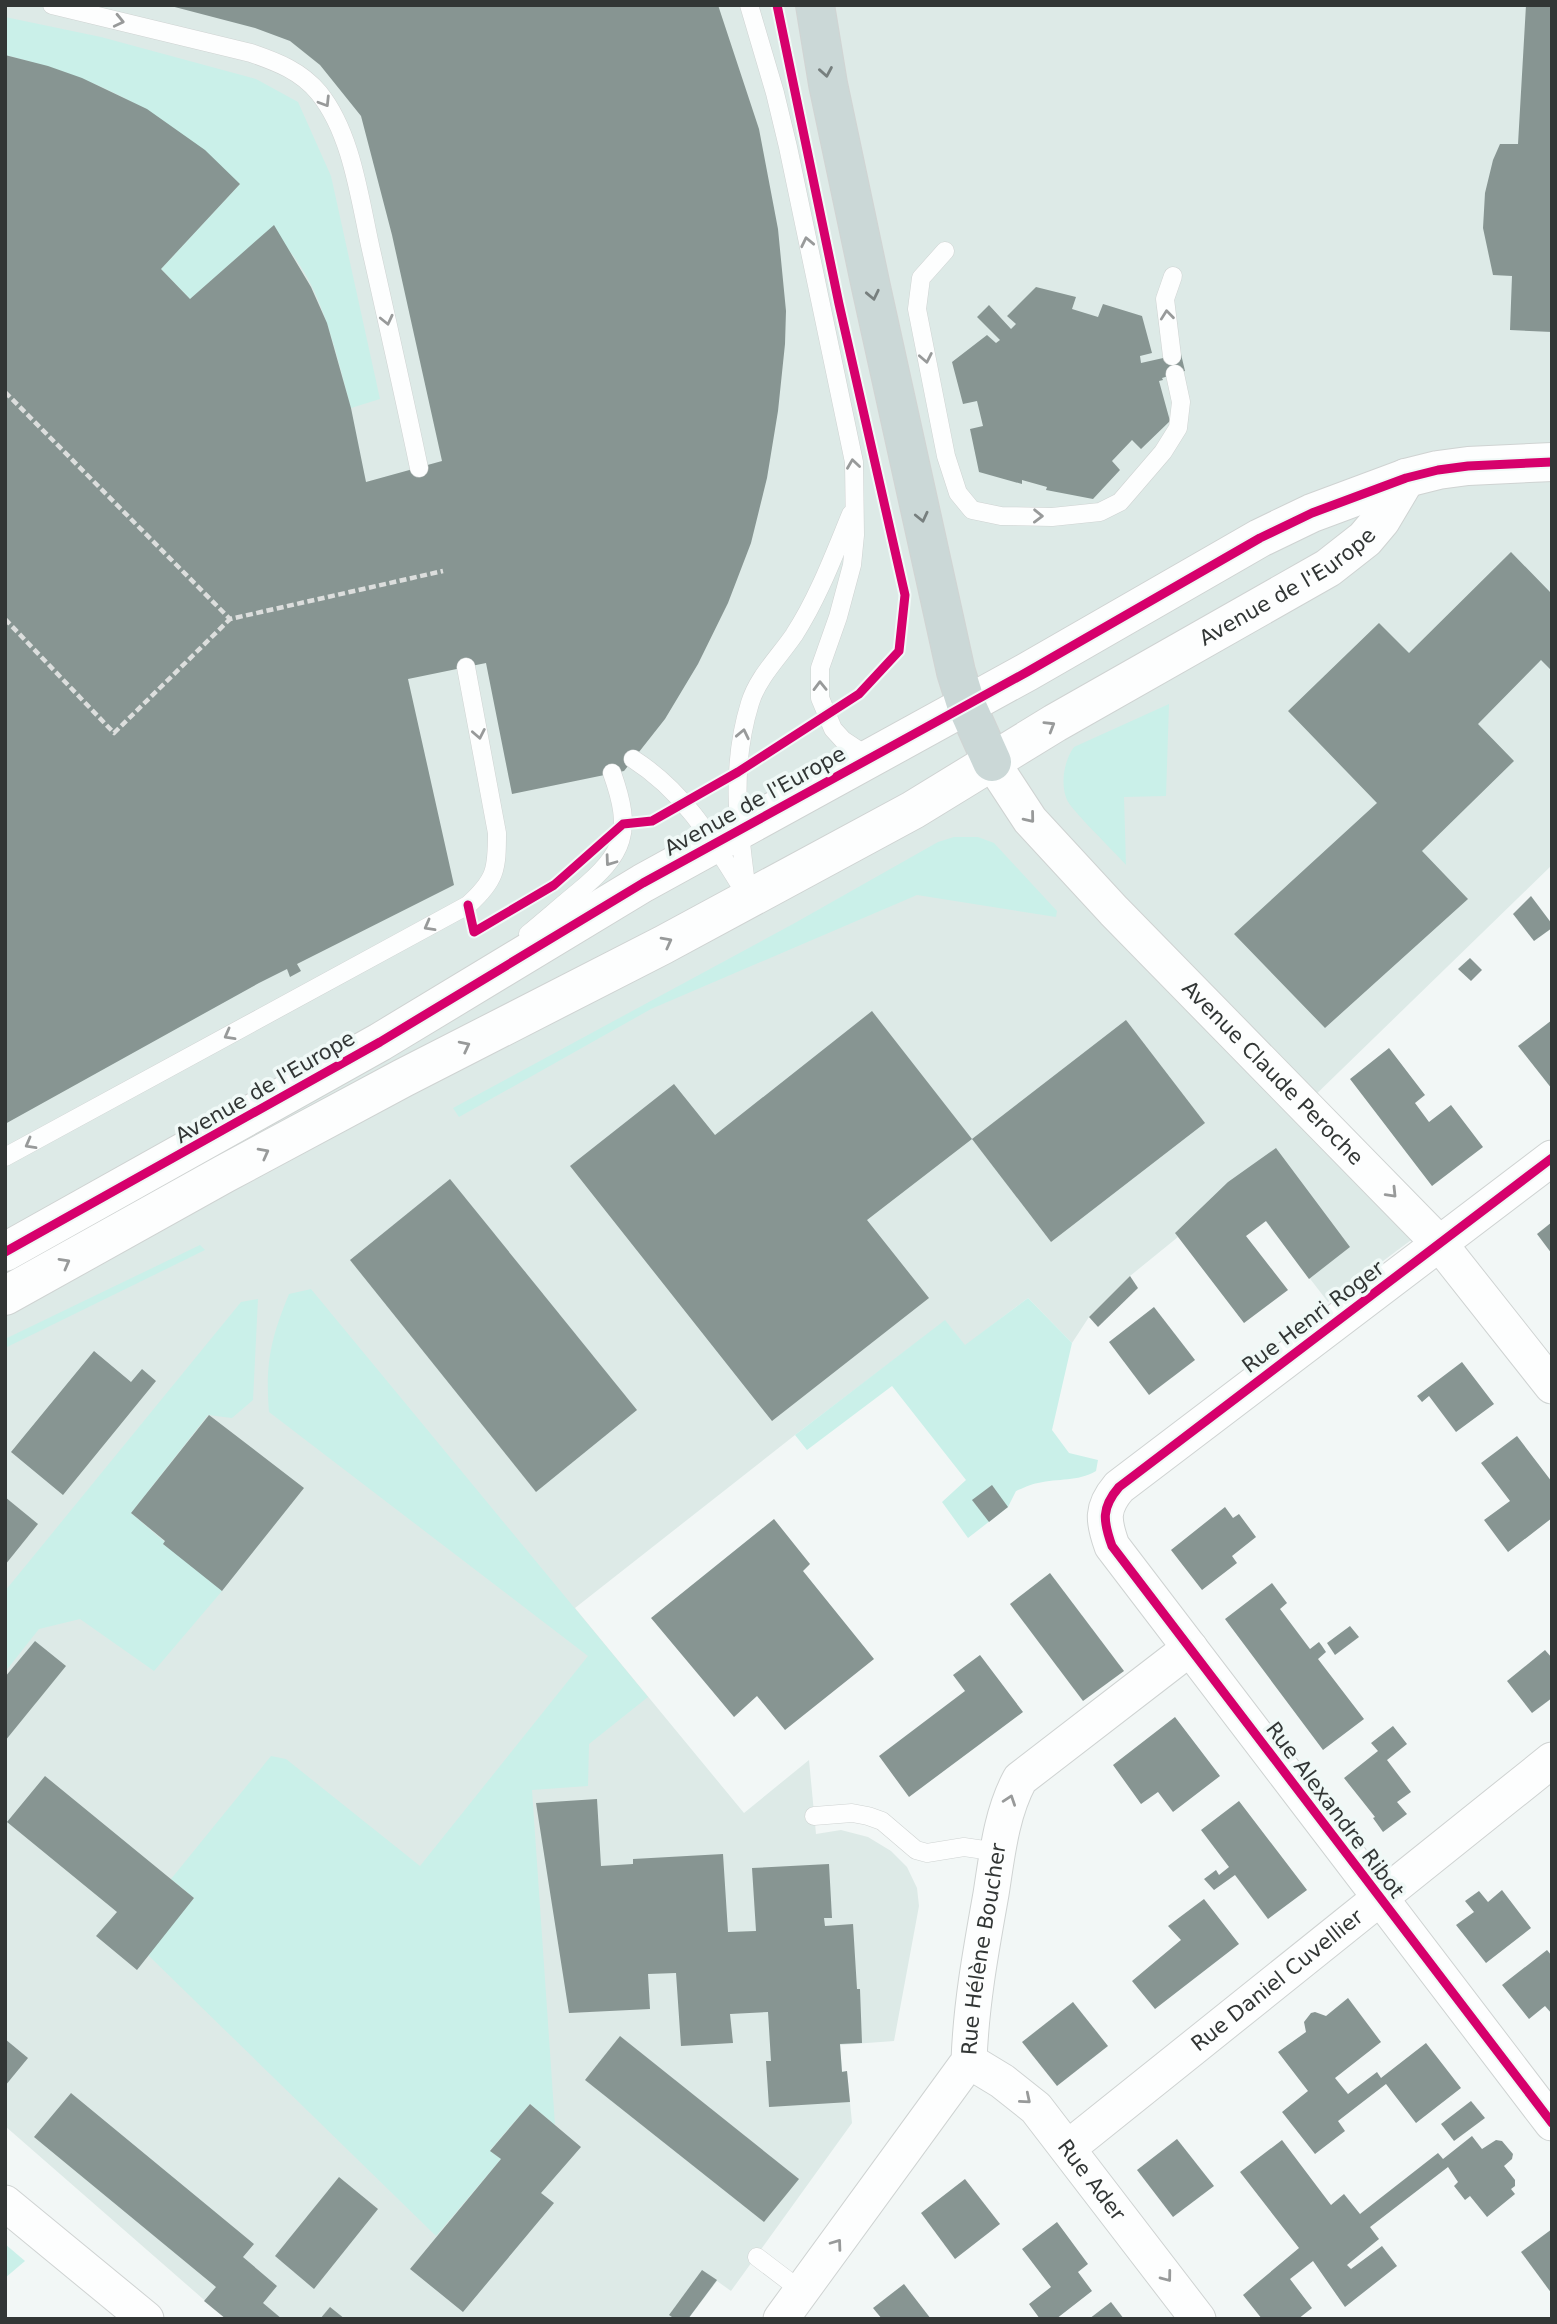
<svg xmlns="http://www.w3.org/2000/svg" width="1557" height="2324" font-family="'DejaVu Sans',sans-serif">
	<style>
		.built { fill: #ddeae7 }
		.green { fill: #caf0e9 }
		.building { fill: #879592 }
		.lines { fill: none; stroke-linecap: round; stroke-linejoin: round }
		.lane-casing { stroke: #cfd3d2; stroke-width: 19 }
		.street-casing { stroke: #cfd3d2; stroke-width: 37 }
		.secondary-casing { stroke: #cfd3d2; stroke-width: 40 }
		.highway-casing { stroke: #d1d4d3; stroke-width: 40 }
		.path { stroke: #dcdedd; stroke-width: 4.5; stroke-dasharray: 7 3.5; stroke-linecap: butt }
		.lane { stroke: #fdfefe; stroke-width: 18 }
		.street { stroke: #fdfefe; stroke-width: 35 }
		.secondary { stroke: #fdfefe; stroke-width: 38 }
		.highway { stroke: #cbd8d7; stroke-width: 38 }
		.cycleway-casing { stroke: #f0f9f7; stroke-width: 13 }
		.cycleway { stroke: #d6006c; stroke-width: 9 }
		.oneway { stroke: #989a9a }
		.oneway2 { stroke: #777f7e }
		.labels { text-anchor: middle; stroke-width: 7; stroke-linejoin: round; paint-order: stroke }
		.street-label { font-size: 21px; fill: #323635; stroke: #f0f9f7 }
	</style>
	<rect width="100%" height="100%" fill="#f2f7f6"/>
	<path class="built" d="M5 5H1552V865L1305 1105 1426 1229 1328 1302 1233 1179 1176 1233 1178 1237 1130 1276 1089 1317 1072 1343 1028 1298 965 1346 945 1321 795 1435 575 1608 744 1813 809 1760 816 1834 841 1830 868 1837 891 1851 907 1867 917 1888 919 1906 894 2041 840 2045 842 2071H847L852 2123 731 2291 717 2281 688 2319H226L5 2126Z"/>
	<g class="green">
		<path d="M5 17 101 37 256 79 298 102 331 176 380 399 351 408C334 347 320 272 269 230L190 299 161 269 240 184C166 113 105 80 5 55Z"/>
		<path d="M1169 704 1166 796 1124 797 1126 865C1114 851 1073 812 1067 800 1060 783 1064 761 1074 747Z"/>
		<path d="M954 837H978L994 843 1057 911 1056 917 917 895 651 1009 459 1117 453 1108 793 924 938 842Z"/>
		<path d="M200 1245 205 1250 5 1348V1339Z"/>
		<path d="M311 1289 648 1697 589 1744 588 1786 532 1790 555 2125 530 2104 490 2150 501 2159 436 2236 148 1955 194 1898 171 1879 271 1756 286 1759 420 1866 588 1656 269 1412C265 1363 271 1338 289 1294Z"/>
		<path d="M1028 1298 1072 1343 1052 1430 1069 1453 1098 1460 1096 1471C1077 1482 1059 1478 1038 1483 1031 1484 1023 1488 1016 1491L1008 1507 968 1538 942 1502 966 1480 892 1386 807 1450 795 1435 945 1320 965 1345Z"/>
		<path d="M258 1299 253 1400 232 1418 208 1415 131 1513 222 1591 154 1671 80 1619 39 1629 5 1672V1591L241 1302Z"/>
		<path d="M5 2244 25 2261 5 2278Z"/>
	</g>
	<g class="building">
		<path d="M167 5H718L759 129 778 229 786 311 785 344 778 411 767 478 751 543 728 603 698 664 665 719 624 771 512 794 486 663 408 679 454 885 297 964 301 971 290 977 287 969 259 983 5 1124V55L48 66 82 78 147 109 205 150 240 184 161 269 190 299 274 225 311 287 327 323 351 408 366 482 442 461 392 235 361 116 320 65 290 41 255 28Z"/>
		<path d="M1526 5H1552V332L1510 330 1512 276 1493 275 1483 228 1485 193 1493 160 1500 144H1518Z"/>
		<path d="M1036 287 1076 297 1072 309 1098 317 1103 304 1142 316 1152 353 1140 356 1141 363 1181 354 1185 371 1162 378 1163 380 1159 381 1170 421 1141 449 1132 440 1112 461 1120 470 1093 499 1046 490 1047 487 1022 480V484L979 472 970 429 983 426 977 401 963 404 952 362 987 335 996 343 1000 340 977 317 989 305 1011 329 1016 324 1007 316Z"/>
		<path d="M1511 552 1550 592 1552 591V671L1541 660 1478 724 1514 761 1422 851 1468 899 1325 1028 1234 934 1377 803 1288 711 1379 623 1409 653Z"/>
		<path d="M1531 896 1552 924V928L1534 941 1513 914Z"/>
		<path d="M1470 958 1482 970 1471 981 1458 969Z"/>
		<path d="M872 1011 972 1139 867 1220 929 1298 772 1421 570 1166 674 1084 715 1135Z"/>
		<path d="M1126 1020 1205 1123 1051 1242 972 1139Z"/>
		<path d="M1552 1020V1089L1518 1046Z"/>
		<path d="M1389 1048 1425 1095 1415 1103 1429 1122 1451 1105 1483 1147 1432 1186 1350 1079Z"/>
		<path d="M1276 1148 1350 1247 1309 1279 1266 1221 1246 1236 1288 1290 1244 1323 1175 1233 1228 1182Z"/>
		<path d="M450 1179 637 1410 536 1492 350 1260Z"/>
		<path d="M1552 1222V1254L1537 1234Z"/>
		<path d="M1130 1276 1138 1288 1098 1327 1089 1317Z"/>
		<path d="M1154 1307 1195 1360 1149 1395 1109 1342Z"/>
		<path d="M94 1351 131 1382 142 1369 156 1381 63 1495 11 1452Z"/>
		<path d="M1462 1362 1494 1404 1456 1432 1429 1396 1422 1402 1417 1396Z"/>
		<path d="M209 1415 304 1488 222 1591 163 1544 165 1541 131 1513Z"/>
		<path d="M1517 1436 1552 1482V1518L1508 1552 1484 1520 1510 1501 1481 1463Z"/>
		<path d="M992 1485 1008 1507 989 1522 972 1500Z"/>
		<path d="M5 1497 38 1524 5 1565Z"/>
		<path d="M1225 1507 1233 1518 1239 1514 1256 1537 1232 1556 1237 1563 1202 1590 1171 1550Z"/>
		<path d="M774 1519 810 1564 803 1571 874 1659 785 1730 757 1696 734 1717 651 1618Z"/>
		<path d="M1050 1573 1124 1671 1083 1701 1010 1604Z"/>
		<path d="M1272 1583 1287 1603 1280 1609 1310 1649 1319 1642 1322 1646 1326 1652 1318 1659 1364 1719 1323 1750 1225 1619Z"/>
		<path d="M1350 1626 1359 1637 1335 1655 1327 1643Z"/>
		<path d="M35 1641 66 1666 5 1741V1677Z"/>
		<path d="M1545 1650 1552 1658V1698L1532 1713 1507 1681Z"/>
		<path d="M980 1655 1023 1712 909 1797 879 1756 965 1691 953 1675Z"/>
		<path d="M1175 1717 1220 1776 1173 1812 1158 1792 1141 1804 1113 1765Z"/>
		<path d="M1393 1726 1407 1744 1387 1760 1411 1792 1397 1802 1407 1814 1383 1832 1373 1818 1375 1817 1344 1778 1378 1751 1371 1743Z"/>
		<path d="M45 1776 194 1898 137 1970 96 1936 117 1912 7 1822Z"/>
		<path d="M597 1799 601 1866 633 1864V1859L723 1854 728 1932 756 1931 752 1868 829 1864 832 1918H824L825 1926 853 1924 857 1989H860L862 2043 840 2044 842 2072 847 2071 850 2102 769 2107 766 2061H771L768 2012 730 2014 733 2043 681 2046 676 1973 648 1974 650 2009 569 2013 536 1803Z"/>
		<path d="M1239 1801 1307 1890 1268 1919 1235 1875 1214 1890 1204 1879 1216 1870 1219 1875 1229 1867 1201 1830Z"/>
		<path d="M1502 1890 1531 1928 1486 1963 1456 1925 1474 1912 1465 1901 1479 1891 1488 1902Z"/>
		<path d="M1204 1899 1239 1944 1155 2009 1132 1981 1181 1940 1168 1926Z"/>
		<path d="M1547 1950 1552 1956V2014L1545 2006 1529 2019 1502 1985Z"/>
		<path d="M1348 1998 1381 2042 1335 2078 1348 2094 1377 2072 1381 2078 1426 2043 1461 2088 1416 2123 1386 2084 1338 2121 1345 2131 1315 2154 1282 2112 1308 2091 1278 2052 1306 2032 1304 2022 1311 2013 1315 2012 1326 2016Z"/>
		<path d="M1073 2002 1108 2046 1057 2086 1022 2042Z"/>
		<path d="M620 2036 799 2179 764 2222 585 2080Z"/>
		<path d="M5 2039 28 2058 5 2086Z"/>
		<path d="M71 2093 254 2244 243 2257 277 2286 263 2303 282 2319H226L204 2301 216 2287 34 2137Z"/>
		<path d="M1471 2101 1485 2118 1454 2141 1441 2124Z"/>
		<path d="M530 2104 581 2147 541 2193 554 2203 463 2312 410 2269 501 2159 490 2151Z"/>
		<path d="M1472 2136 1482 2149 1496 2140 1502 2141 1513 2154 1512 2159 1504 2166 1515 2180V2186L1511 2189 1515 2194 1487 2217 1470 2196 1465 2200 1454 2186 1458 2182 1448 2167 1370 2227 1379 2239 1347 2265 1351 2269 1382 2246 1397 2266 1345 2307 1313 2261 1290 2279 1312 2308 1298 2319H1262L1243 2295 1299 2248 1240 2172 1282 2140 1331 2205 1344 2194 1360 2214 1438 2153 1443 2159Z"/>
		<path d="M1177 2139 1214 2186 1173 2217 1137 2170Z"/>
		<path d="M339 2177 378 2209 314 2289 275 2256Z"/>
		<path d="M965 2179 1000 2224 955 2259 921 2213Z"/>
		<path d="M1057 2222 1088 2264 1078 2272 1092 2291 1056 2319H1040L1029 2304 1051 2287 1022 2249Z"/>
		<path d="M1552 2229V2294L1521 2252Z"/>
		<path d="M702 2270 717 2280 688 2319H675L669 2315Z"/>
		<path d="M904 2284 931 2319H882L873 2308Z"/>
		<path d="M1111 2302 1124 2319H1089Z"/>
		<path d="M330 2307 345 2319H320Z"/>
	</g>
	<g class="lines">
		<defs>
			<g id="lane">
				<path d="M52 5 251 53C277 62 301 71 319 93 353 135 360 203 372 254 388 325 404 396 419 468"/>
				<path d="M749 5 775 93 788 147 854 462 855 535 852 565 838 617 820 668V698L833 729 843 740 870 758"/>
				<path d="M945 251 921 278 917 309 946 456 958 493 972 510 1001 516 1052 517 1100 512 1120 502 1163 452 1178 428 1181 402 1175 374"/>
				<path d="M1172 356 1165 299 1173 276"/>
				<path d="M633 759C686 793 713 841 745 893"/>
				<path d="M748 899C739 831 729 771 750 703 758 677 779 657 794 635 818 598 834 555 851 514"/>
				<path d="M528 934C545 920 561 906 578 892 625 853 633 832 612 773"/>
				<path d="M5 1157 468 905C496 880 497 869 497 833L466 667"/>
				<path d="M814 1816 852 1813 868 1816 882 1821 916 1850 927 1853 964 1847 998 1852"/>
				<path d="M757 2257 803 2292"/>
			</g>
			<g id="street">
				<path id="s1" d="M992 762 1030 820 1114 911 1439 1243 1552 1386"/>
				<path d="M1552 1158 1119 1487C1101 1508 1103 1521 1112 1546L1552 2123"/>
				<path id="s2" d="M969 2061 1002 2081 1036 2108 1198 2319"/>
				<path id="s3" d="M1068 2148 1552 1760"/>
				<path d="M5 2203 146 2319"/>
				<path id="s4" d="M781 2319 969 2061C971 2004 981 1950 991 1894 997 1856 1001 1814 1020 1779L1190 1648"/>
			</g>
			<g id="secondary">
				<path d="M5 1252 380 1042 643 883 1027 672 1260 538 1312 513 1406 478 1438 470 1468 466 1552 462"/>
				<path id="s5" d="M5 1296 224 1174 403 1078 663 945 913 810 1055 723 1328 568 1365 539 1381 520 1406 478"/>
			</g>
			<path id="highway" d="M815 5 828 84 871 287 956 672 966 704 992 762"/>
		</defs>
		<use href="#lane" class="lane-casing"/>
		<use href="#street" class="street-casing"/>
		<use href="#secondary" class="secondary-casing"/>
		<use href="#highway" class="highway-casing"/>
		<g class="path">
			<path d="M5 392 230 619 443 571"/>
			<path d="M5 619 114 733 230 619"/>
		</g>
		<use href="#lane" class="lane"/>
		<use href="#street" class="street"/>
		<use href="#secondary" class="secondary"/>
		<use href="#highway" class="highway"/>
		<defs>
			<g id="cycleway">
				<path d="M468 905 474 932 554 885 623 824 652 821 738 772 859 694 899 651 905 595 839 304 777 5"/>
				<path d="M1552 1158 1119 1487C1101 1508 1103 1521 1112 1546L1552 2123"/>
				<path d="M5 1252 380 1042 643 883 1027 672 1260 538 1312 513 1406 478 1438 470 1468 466 1552 462"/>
			</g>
		</defs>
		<use href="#cycleway" class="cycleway-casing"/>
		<use href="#cycleway" class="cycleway"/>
	</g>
	<defs><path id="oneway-chevron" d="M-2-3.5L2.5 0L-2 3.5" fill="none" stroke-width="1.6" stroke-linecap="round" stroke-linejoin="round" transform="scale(1.75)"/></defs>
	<g class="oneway">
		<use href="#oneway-chevron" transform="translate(119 21) rotate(13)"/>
		<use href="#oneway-chevron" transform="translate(325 102) rotate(58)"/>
		<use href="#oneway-chevron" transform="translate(807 242) rotate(-102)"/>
		<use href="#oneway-chevron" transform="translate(1167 315) rotate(-96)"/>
		<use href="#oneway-chevron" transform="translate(387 320) rotate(77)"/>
		<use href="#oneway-chevron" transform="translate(926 358) rotate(79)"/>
		<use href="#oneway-chevron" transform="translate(853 464) rotate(-98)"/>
		<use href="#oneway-chevron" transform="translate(1038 516) rotate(1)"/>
		<use href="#oneway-chevron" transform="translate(820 686) rotate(-91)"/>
		<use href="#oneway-chevron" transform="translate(1050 726) rotate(-31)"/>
		<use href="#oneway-chevron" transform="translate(479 734) rotate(79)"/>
		<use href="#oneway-chevron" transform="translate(743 734) rotate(-78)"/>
		<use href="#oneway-chevron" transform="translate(1030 818) rotate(51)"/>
		<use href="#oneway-chevron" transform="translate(610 861) rotate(126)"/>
		<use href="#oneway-chevron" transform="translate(429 926) rotate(151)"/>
		<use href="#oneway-chevron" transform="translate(667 942) rotate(-28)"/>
		<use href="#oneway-chevron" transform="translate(229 1035) rotate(151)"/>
		<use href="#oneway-chevron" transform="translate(465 1046) rotate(-27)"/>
		<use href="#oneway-chevron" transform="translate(30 1144) rotate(151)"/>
		<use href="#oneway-chevron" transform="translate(264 1153) rotate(-28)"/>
		<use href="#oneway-chevron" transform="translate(1392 1193) rotate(46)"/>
		<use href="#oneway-chevron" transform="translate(65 1263) rotate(-29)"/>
		<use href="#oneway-chevron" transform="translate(1010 1800) rotate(-71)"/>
		<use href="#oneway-chevron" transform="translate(1026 2099) rotate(40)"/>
		<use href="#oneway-chevron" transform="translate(837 2244) rotate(-54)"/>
		<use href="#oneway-chevron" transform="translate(1167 2277) rotate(53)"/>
	</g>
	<g class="oneway2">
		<use href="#oneway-chevron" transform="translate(826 72) rotate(80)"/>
		<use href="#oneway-chevron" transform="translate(873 295) rotate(78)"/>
		<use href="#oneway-chevron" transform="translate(922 517) rotate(77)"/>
	</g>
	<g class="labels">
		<g class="street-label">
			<text dy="7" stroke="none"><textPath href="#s5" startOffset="1466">Avenue de l'Europe</textPath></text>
			<text transform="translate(755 801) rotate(-29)" y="7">Avenue de l'Europe</text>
			<text dy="7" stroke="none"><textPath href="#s1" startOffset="420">Avenue Claude Peroche</textPath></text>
			<text transform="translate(265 1087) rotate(-30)" y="7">Avenue de l'Europe</text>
			<text transform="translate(1313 1317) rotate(-37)" y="7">Rue Henri Roger</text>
			<text transform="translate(1335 1810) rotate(53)" y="7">Rue Alexandre Ribot</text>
			<text dy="7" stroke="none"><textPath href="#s4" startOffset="432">Rue Hélène Boucher</textPath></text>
			<text dy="7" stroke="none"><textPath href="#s3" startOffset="268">Rue Daniel Cuvellier</textPath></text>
			<text dy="7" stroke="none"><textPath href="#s2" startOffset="173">Rue Ader</textPath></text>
		</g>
	</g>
	<rect width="1557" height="2324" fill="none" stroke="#323635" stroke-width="14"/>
</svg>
